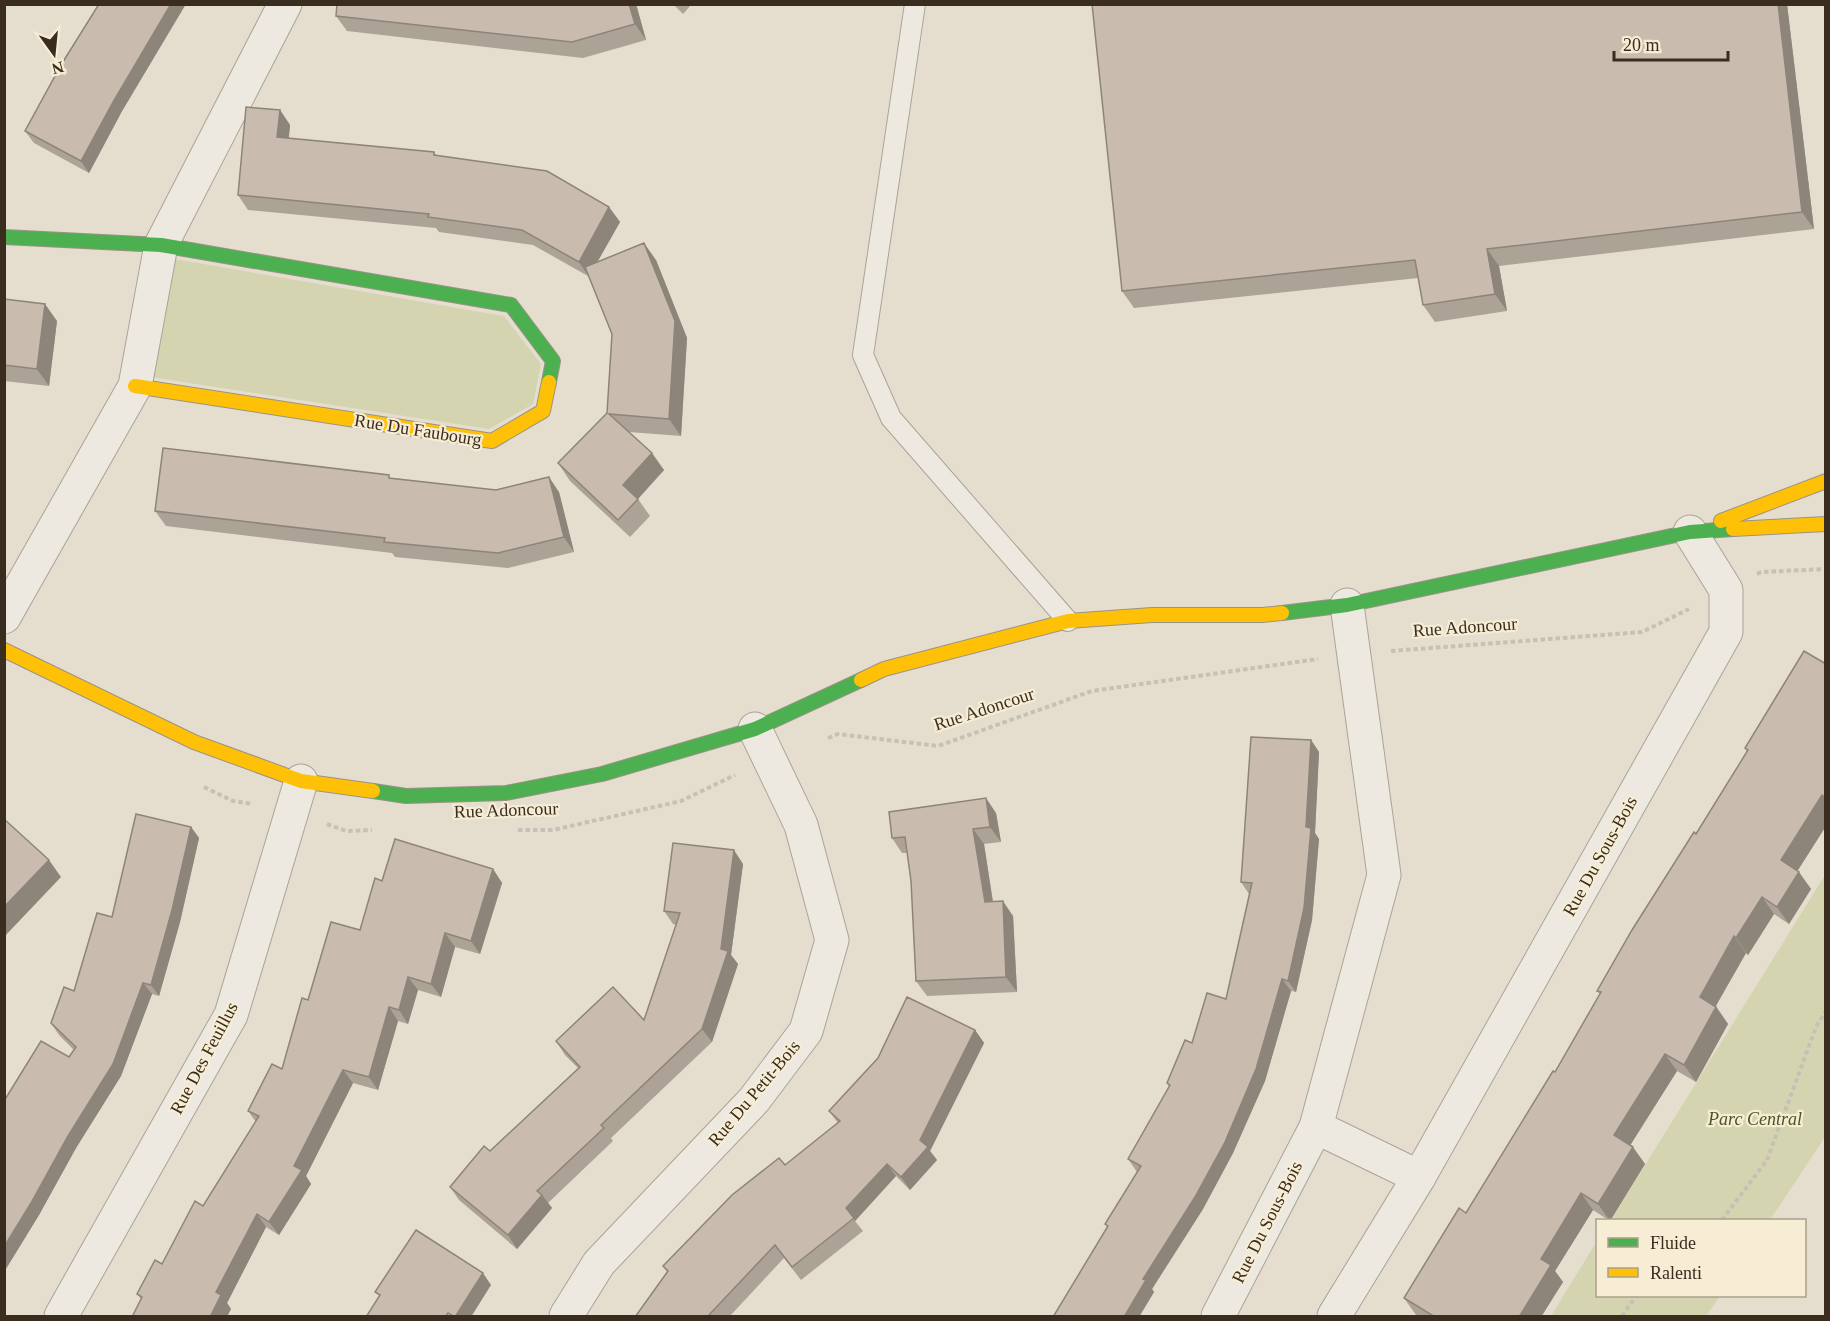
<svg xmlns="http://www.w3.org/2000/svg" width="1830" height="1321" font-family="Georgia,serif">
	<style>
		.green { fill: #d4d5b0 }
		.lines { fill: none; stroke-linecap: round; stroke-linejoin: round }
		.lane-casing { stroke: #aaa397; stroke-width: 22 }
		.street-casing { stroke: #aaa397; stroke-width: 35 }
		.fast-casing { stroke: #9a9386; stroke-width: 16 }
		.slow-casing { stroke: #9a9386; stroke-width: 16 }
		.path { stroke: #c6c0b7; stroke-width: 4; stroke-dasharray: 4.5 3; stroke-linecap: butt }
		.lane { stroke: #ede9e0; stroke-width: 20 }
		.street { stroke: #ede9e0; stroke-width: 33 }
		.fast { stroke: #4caf50; stroke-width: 14 }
		.slow { stroke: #ffc107; stroke-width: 14 }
		.wall { fill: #ada296 }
		.shaded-wall { fill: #8d847a }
		.building { fill: #c9bcaf; stroke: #8d847a; stroke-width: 1.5 }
		.labels { text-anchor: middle; stroke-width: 4.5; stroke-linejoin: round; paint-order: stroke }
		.street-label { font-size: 18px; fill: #3a2c1e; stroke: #f6edd4 }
		.park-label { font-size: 18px; font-style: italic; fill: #4a5625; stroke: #f6edd4 }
	</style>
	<rect width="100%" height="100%" fill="#e5dece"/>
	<g class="green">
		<path d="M169 258 504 316 541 364 533 404 489 429 150 377Z"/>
		<path d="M1825 875V1137L1770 1220H1611Z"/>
		<path d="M1597 1241 1598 1296H1720L1706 1316H1551Z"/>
	</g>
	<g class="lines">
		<defs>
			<path id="lane" d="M915 4 863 355 891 418 1068 621"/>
			<g id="street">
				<path d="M4 617 135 386 161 245 285 4"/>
				<path d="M1316 1127 1419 1177"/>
				<path d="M61 1316 231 1015 301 781"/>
				<path d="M566 1316 599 1263 754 1100 806 1031 832 940 801 825 755 729"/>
				<path d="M1218 1316 1316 1127 1384 875 1347 605"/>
				<path d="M1334 1316 1419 1177 1726 632V590L1690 532"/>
			</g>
			<g id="fast">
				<path d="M4 237 161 245 511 305 553 361 549 382"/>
				<path d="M1282 613 1347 605 1690 532 1733 529"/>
				<path d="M373 791 406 796 506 793 602 774 755 729 861 680"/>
			</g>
			<g id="slow">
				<path d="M135 386 492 441 543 411 549 382"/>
				<path d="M1721 521 1826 481"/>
				<path d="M1733 529 1826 524"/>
				<path d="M4 650 194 742 301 781 373 791"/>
				<path d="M861 680 884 669 1068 621 1152 615H1262L1282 613"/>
			</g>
		</defs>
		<use href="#lane" class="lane-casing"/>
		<use href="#street" class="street-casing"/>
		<use href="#fast" class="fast-casing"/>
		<use href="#slow" class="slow-casing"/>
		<g class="path">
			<path d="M1757 574 1761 572 1826 569"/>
			<path d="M1391 651 1642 632 1689 609"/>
			<path d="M828 738 838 734 938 746 1092 691 1318 659"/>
			<path d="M204 787 233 801 253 804"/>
			<path d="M327 824 346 831 372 830"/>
			<path d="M518 830H553L681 801 735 775"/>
			<path d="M1722 1220 1767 1160 1816 1027 1826 1011"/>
			<path d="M1622 1316 1636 1296"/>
		</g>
		<use href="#lane" class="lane"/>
		<use href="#street" class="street"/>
		<use href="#fast" class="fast"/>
		<use href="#slow" class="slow"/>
	</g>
	<g class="wall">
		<path d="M337 4H636L646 40 583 58 347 31 336 16Z"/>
		<path d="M673 4H692L683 14Z"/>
		<path d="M1787 4 1814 229 1499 266 1507 311 1435 322 1423 305 1418 278 1134 308 1122 291Z"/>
		<path d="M280 110 290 125 289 138 434 152 436 155 609 207 620 222 597 262 656 260 687 338 681 436 629 432 664 470 638 499 650 516 630 537 570 481 558 463 607 413 612 334 588 276 533 245 439 232 436 228 248 210 238 195Z"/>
		<path d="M121 113 89 173 34 143 25 131Z"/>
		<path d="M4 299 57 321 49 386 4 381Z"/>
		<path d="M392 479 496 490 559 492 574 552 508 568 395 557 392 553 166 526 155 511Z"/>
		<path d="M1826 664V826L1797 871 1811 889 1789 924 1774 914 1748 955 1746 953 1716 1006 1728 1024 1696 1082 1677 1071 1630 1145 1645 1164 1610 1221 1593 1210 1555 1271 1563 1282 1541 1317H1419L1416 1315 1404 1298 1466 1213 1555 1072 1600 994 1597 991 1747 752 1745 748Z"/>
		<path d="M1311 740 1319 752 1315 833 1319 839 1312 920 1296 992 1291 991 1265 1081 1233 1153 1203 1209 1152 1289 1154 1292 1139 1317H1053L1107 1227 1105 1224 1137 1172 1128 1159 1169 1087 1167 1083 1226 999 1249 894 1241 882Z"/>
		<path d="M996 813 1001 842 984 844 993 901 1013 916 1017 992 927 996 916 981 911 881 907 853H902L892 838Z"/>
		<path d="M191 827 199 838 180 922 159 996 152 994 121 1076 76 1148 39 1215 4 1272V1101L69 1057 74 1050 59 1035 51 1023 74 991 112 917Z"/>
		<path d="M743 864 731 955 738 964 712 1042 611 1138 613 1141 548 1203 552 1208 517 1249 459 1200 450 1187 490 1151 578 1068 565 1055 556 1041 644 1020 676 925 673 924 664 911Z"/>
		<path d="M493 869 502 883 480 954 455 947 441 997 418 990 408 1024 398 1021 378 1090 353 1083 306 1176 311 1184 279 1235 266 1227 227 1303 231 1309 141 1299 137 1294 162 1264 203 1206 256 1122 248 1111 282 1069 308 1000 360 930 382 881Z"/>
		<path d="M975 1030 984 1043 930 1151 937 1160 910 1190 896 1176 855 1221 863 1231 801 1280 784 1258 729 1317H635L667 1272 663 1266 838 1123 829 1111Z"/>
	</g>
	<g class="shaded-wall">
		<path d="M171 4H186L121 113 89 173 81 161 113 102Z"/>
		<path d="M629 4H636L646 40 635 24Z"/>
		<path d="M1778 4H1787L1814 229 1802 212Z"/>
		<path d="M280 110 290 125 287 152 277 137Z"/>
		<path d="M609 207 620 222 589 277 579 262Z"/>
		<path d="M644 243 656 260 687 338 681 436 669 419Z"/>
		<path d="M1487 249 1499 266 1507 311 1495 294Z"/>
		<path d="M45 304 57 321 49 386 37 369Z"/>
		<path d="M652 453 664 470 635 502 623 485Z"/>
		<path d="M549 477 559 492 574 552 564 537Z"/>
		<path d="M1311 740 1319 752 1315 833 1319 839 1312 920 1296 992 1288 981 1306 827Z"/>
		<path d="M1822 795 1826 801V826L1793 878 1781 860Z"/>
		<path d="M986 798 996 813 1001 842 990 827Z"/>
		<path d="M191 827 199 838 180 922 159 996 151 985Z"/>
		<path d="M973 829 984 844 995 917 985 902Z"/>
		<path d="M734 850 743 864 731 955 738 964 712 1042 702 1029 721 949Z"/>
		<path d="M49 860 61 877 4 937V907Z"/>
		<path d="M493 869 502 883 480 954 471 941Z"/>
		<path d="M1799 872 1811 889 1789 924 1777 907Z"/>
		<path d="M1762 897 1774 914 1748 955 1736 938Z"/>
		<path d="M1003 901 1013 916 1017 992 1006 977Z"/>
		<path d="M445 933 455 947 441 997 431 984Z"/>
		<path d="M1734 936 1746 953 1711 1014 1700 997Z"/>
		<path d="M408 977 418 990 408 1024 399 1010Z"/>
		<path d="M1282 979 1291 991 1265 1081 1233 1153 1203 1209 1152 1289 1154 1292 1139 1317H1124L1143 1279Z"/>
		<path d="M143 983 152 994 121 1076 76 1148 39 1215 4 1272V1247Z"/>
		<path d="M389 1007 398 1021 378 1090 369 1077Z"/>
		<path d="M1716 1007 1728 1024 1696 1082 1684 1065Z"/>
		<path d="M975 1030 984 1043 930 1151 937 1160 910 1190 901 1177 920 1140Z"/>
		<path d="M1665 1054 1677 1071 1626 1152 1614 1135Z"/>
		<path d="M343 1070 353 1083 306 1176 311 1184 279 1235 269 1222 294 1166Z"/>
		<path d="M1633 1147 1645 1164 1610 1221 1598 1204Z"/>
		<path d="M887 1164 896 1176 855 1221 846 1208Z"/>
		<path d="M1581 1193 1593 1210 1555 1271 1563 1282 1541 1317H1519L1541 1259Z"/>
		<path d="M542 1195 552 1208 517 1249 508 1235Z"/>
		<path d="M257 1214 266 1227 227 1303 231 1309 227 1317H210L216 1292Z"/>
		<path d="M483 1273 491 1285 471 1317H455Z"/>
	</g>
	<g class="building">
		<path d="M99 4H171L113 102 81 161 25 131 61 65Z"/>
		<path d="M337 4H629L635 24 572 42 336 16Z"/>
		<path d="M1092 4H1778L1802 212 1487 249 1495 294 1423 305 1415 260 1122 291Z"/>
		<path d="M246 107 280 110 277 137 434 152V155L547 171 609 207 579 262 522 230 428 217 429 214 238 195Z"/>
		<path d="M644 243 675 321 669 419 609 414 652 453 623 485 638 499 618 520 558 463 607 413 612 334 585 267Z"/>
		<path d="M4 299 45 304 37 369 4 365Z"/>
		<path d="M163 448 389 475V478L496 490 549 477 564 537 498 553 384 542 385 538 155 511Z"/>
		<path d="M1804 651 1826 664V798L1822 795 1781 860 1799 872 1777 907 1762 897 1736 938 1734 936 1700 997 1716 1007 1684 1065 1665 1054 1614 1135 1633 1147 1598 1204 1581 1193 1541 1259 1551 1265 1519 1317H1435L1404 1298 1459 1208 1466 1213 1553 1071 1555 1072 1601 992 1597 991 1632 930 1694 832 1696 834 1748 750 1745 748Z"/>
		<path d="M1251 737 1311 740 1306 827 1311 828 1304 908 1288 981 1282 979 1256 1069 1225 1142 1195 1197 1143 1279 1146 1280 1124 1317H1053L1108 1226 1105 1224 1141 1166 1128 1159 1170 1085 1167 1083 1185 1040 1192 1043 1207 993 1226 999 1252 883 1241 882Z"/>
		<path d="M986 798 990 827 973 829 985 902 1003 901 1006 977 916 981 911 881 905 837 892 838 889 812Z"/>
		<path d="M136 814 191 827 172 910 151 985 143 983 113 1064 68 1136 31 1203 4 1247V1101L41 1041 69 1057 76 1047 51 1023 64 987 74 991 97 913 112 917Z"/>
		<path d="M4 819 49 860 4 907Z"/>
		<path d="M395 839 493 869 471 941 445 933 431 984 408 977 399 1010 389 1007 369 1077 343 1070 294 1166 302 1170 269 1222 257 1214 216 1292 221 1295 210 1317H132L142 1297 137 1294 155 1260 162 1264 195 1201 203 1206 259 1116 248 1111 272 1064 282 1069 302 998 308 1000 331 922 360 930 375 878 382 881Z"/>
		<path d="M673 843 734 850 721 949 728 951 702 1029 601 1125 604 1128 537 1191 542 1195 508 1235 450 1187 484 1146 490 1151 580 1067 556 1041 613 987 644 1020 680 913 664 911Z"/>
		<path d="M907 997 975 1030 920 1140 928 1147 901 1177 887 1164 846 1208 854 1218 792 1267 775 1245 707 1317H635L668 1271 663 1266 732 1195 779 1158 785 1165 840 1121 829 1111 878 1058Z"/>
		<path d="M416 1230 483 1273 455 1317 448 1313 445 1317H366L380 1295 375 1292Z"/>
	</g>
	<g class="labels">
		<g class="street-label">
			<text transform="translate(418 430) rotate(9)" y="6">Rue Du Faubourg</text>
			<text transform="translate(1465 627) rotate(-4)" y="6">Rue Adoncour</text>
			<text transform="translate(984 709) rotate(-18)" y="6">Rue Adoncour</text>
			<text transform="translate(506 810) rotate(-2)" y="6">Rue Adoncour</text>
			<text transform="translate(1600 856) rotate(-61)" y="6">Rue Du Sous-Bois</text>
			<text transform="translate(204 1058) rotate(-62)" y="6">Rue Des Feuillus</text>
			<text transform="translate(754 1093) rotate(-50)" y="6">Rue Du Petit-Bois</text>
			<text transform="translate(1267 1222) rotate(-63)" y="6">Rue Du Sous-Bois</text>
		</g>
		<g class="park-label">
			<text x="1755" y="1125">Parc Central</text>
		</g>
	</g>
	<rect width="1830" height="1321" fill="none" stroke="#3a2c1e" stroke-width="12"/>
	<rect x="1596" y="1219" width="210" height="78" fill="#f6edd4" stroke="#aba08b" stroke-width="1.5"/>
	<rect x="1608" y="1238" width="30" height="9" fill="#4caf50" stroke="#aba08b" stroke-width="1.5"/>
	<text x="1650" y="1249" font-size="18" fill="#3a2c1e">Fluide</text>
	<rect x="1608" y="1268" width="30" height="9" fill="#ffc107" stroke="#aba08b" stroke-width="1.5"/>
	<text x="1650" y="1279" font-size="18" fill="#3a2c1e">Ralenti</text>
	<g transform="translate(54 54) rotate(165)" stroke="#f6edd4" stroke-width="4.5" paint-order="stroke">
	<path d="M0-4.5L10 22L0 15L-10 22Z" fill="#3a2c1e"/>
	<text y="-9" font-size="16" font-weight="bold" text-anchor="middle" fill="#3a2c1e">N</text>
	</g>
	<path d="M1614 51v9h114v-9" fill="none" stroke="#3a2c1e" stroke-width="3"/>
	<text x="1623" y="51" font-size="18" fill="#3a2c1e" stroke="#f6edd4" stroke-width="4.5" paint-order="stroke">20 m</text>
</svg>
